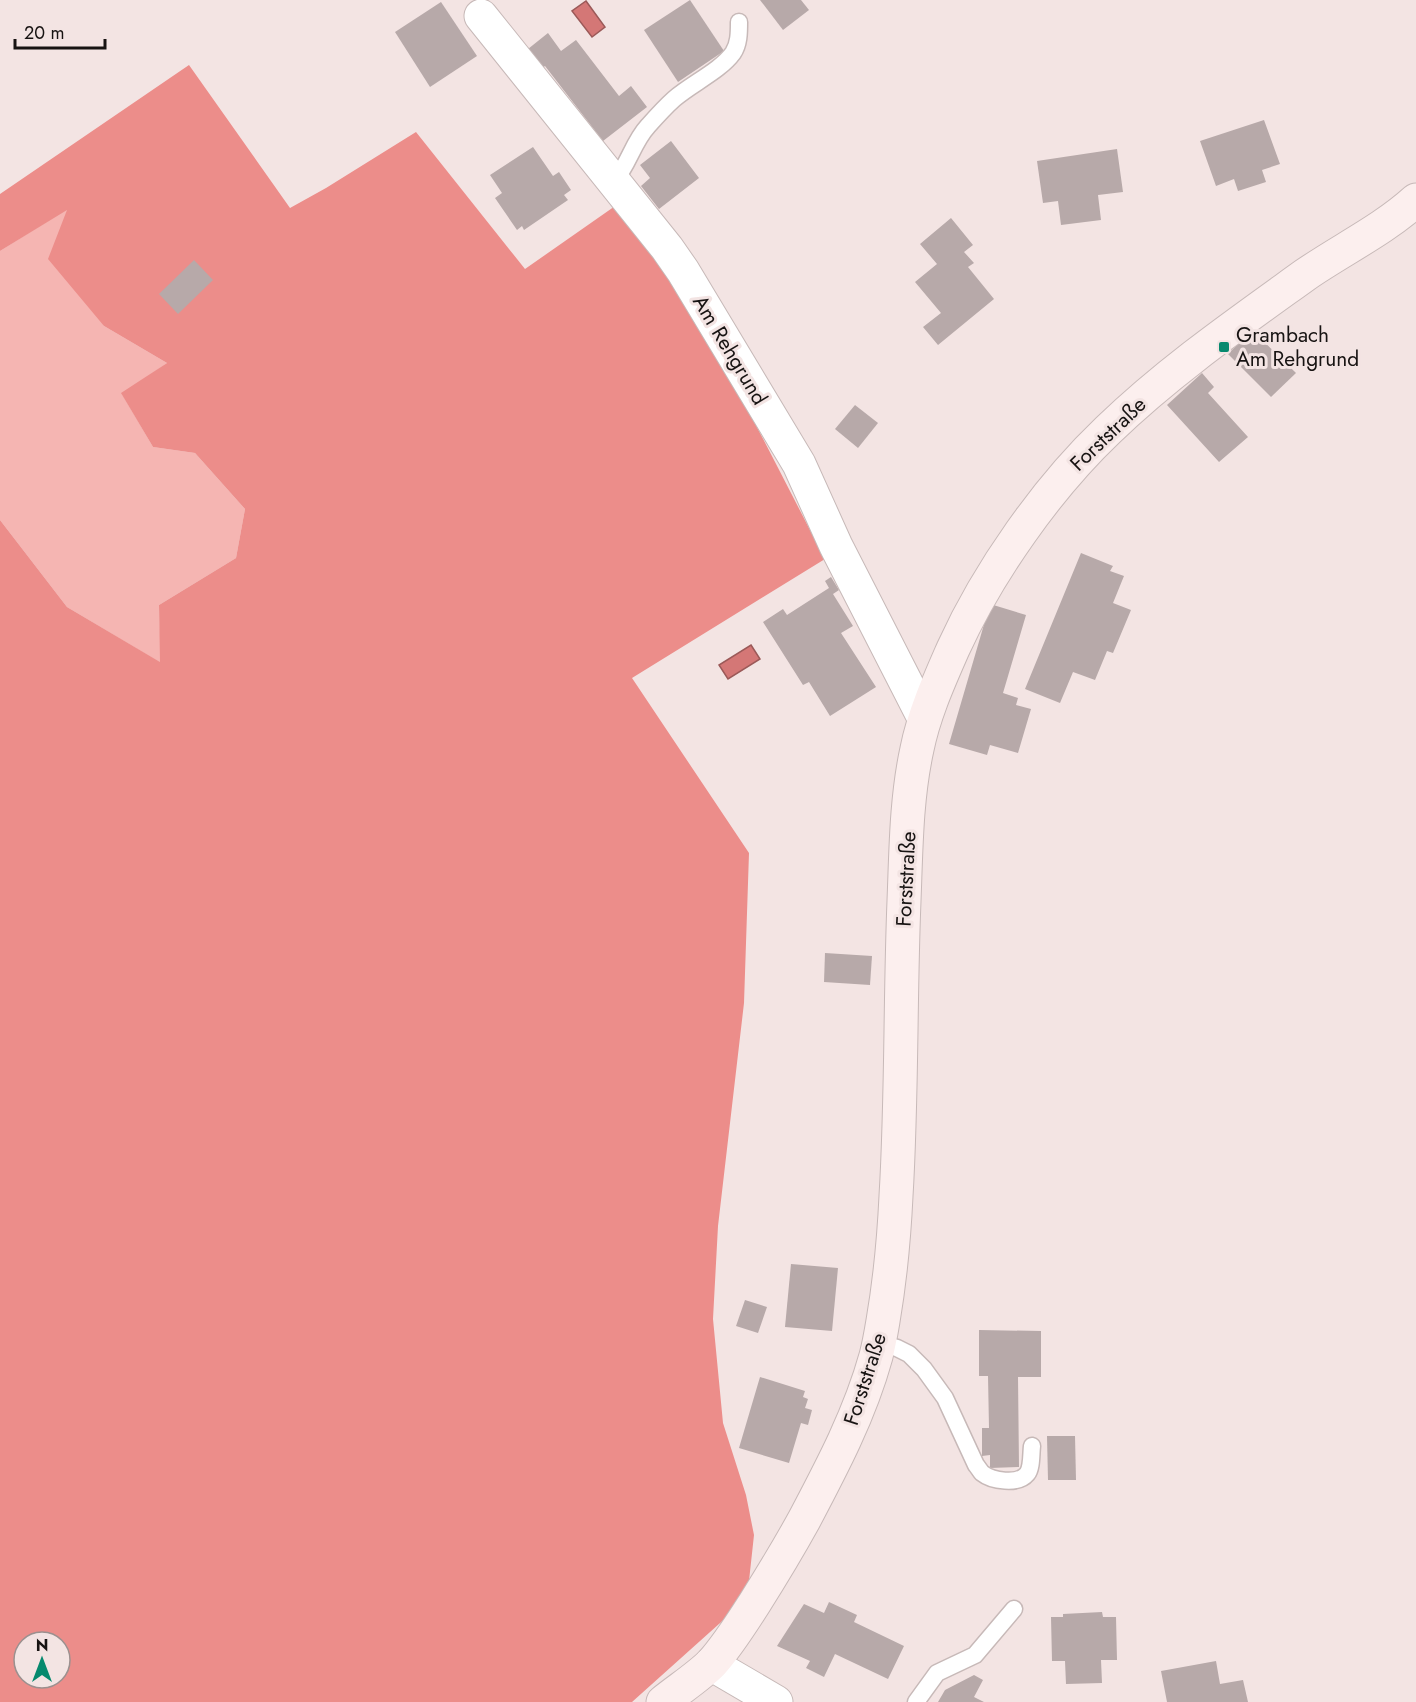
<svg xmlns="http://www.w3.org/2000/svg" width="1416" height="1702" font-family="Jost,sans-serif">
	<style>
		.green { fill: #f5b5b2 }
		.forest { fill: #ec8d8a; fill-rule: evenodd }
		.water { fill: #d47776; stroke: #9b5958; stroke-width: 1.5 }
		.building { fill: #b7a9a9 }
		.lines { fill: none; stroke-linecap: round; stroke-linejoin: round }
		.lane-casing { stroke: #c7b9b8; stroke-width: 19 }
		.street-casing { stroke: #c7b9b8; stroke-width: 35 }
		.secondary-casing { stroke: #c7b9b8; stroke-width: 35 }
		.lane { stroke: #fff; stroke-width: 16 }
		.street { stroke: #fff; stroke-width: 33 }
		.secondary { stroke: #fcefee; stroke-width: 33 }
		.poi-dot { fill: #06896e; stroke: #f3e4e3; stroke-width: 2 }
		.labels { text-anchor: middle; stroke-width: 6; stroke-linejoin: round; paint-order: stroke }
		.poi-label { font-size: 21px; fill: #171312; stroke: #f3e4e3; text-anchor: start }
		.street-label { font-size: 21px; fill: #171312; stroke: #f3e4e3 }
	</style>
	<rect width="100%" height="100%" fill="#f3e4e3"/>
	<path class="green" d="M67 209 104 326 167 363 122 394 153 447 195 453 245 509 236 558 159 605 161 663 67 607 0 520V251Z"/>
	<path class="forest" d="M189 65 290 208 326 188 416 132 525 269 618 204 709 334 825 559 632 678 749 853 744 1003 718 1226 713 1319 723 1423 746 1495 754 1535 748 1590 729 1615 632 1702H0V520L67 607 160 662 159 605 236 558 245 509 195 453 153 447 121 393 167 363 104 326 48 259 67 210 0 251V194ZM24 1642H60V1678H24Z"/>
	<g class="water">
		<path d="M586 1 605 27 592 37 572 11Z"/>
		<path d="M751 645 760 659 728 679 719 665Z"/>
	</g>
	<g class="building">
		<path d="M690 0 724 51 678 82 644 30Z"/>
		<path d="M760 0H801L809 10 783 30Z"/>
		<path d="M441 2 477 56 430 87 395 32Z"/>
		<path d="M548 33 561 51 576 40 619 96 631 86 647 107 603 141 545 66 537 72 523 53Z"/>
		<path d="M1264 120 1280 164 1262 170 1266 182 1238 191 1234 179 1216 186 1200 141Z"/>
		<path d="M671 141 699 178 659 209 641 186 650 178 640 165Z"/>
		<path d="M533 147 553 176 559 172 571 190 564 195 568 200 524 230 522 226 517 230 495 198 502 193 490 175Z"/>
		<path d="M1117 149 1123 192 1098 195 1101 220 1061 225 1058 201 1043 203 1037 161Z"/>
		<path d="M951 218 973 245 964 252 974 263 968 267 994 299 938 345 923 327 941 313 915 282 937 264 920 244Z"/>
		<path d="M194 260 213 280 178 314 159 294Z"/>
		<path d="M1252 330 1296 373 1271 397 1228 354Z"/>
		<path d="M1202 373 1214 387 1208 393 1248 437 1219 462 1167 405Z"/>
		<path d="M855 405 878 423 858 448 835 429Z"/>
		<path d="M1081 553 1113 566 1110 571 1124 576 1113 603 1131 610 1113 653 1107 651 1095 680 1073 672 1060 703 1025 689Z"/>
		<path d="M831 577 839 590 833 594 853 626 841 633 876 687 830 716 809 682 803 685 763 622 783 609 787 615 829 588 825 581Z"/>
		<path d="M990 604 1026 615 1003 693 1018 698 1016 705 1031 709 1018 753 990 745 987 755 949 744Z"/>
		<path d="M825 953 872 956 870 985 824 982Z"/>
		<path d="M791 1264 838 1268 832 1331 785 1327Z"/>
		<path d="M745 1300 767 1307 758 1333 736 1326Z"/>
		<path d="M979 1330 1041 1331V1377H1018L1019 1467 990 1468V1455L982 1456V1428H989L988 1376H979Z"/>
		<path d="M760 1377 805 1391 803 1397 808 1399 805 1408 812 1410 808 1425 801 1423 789 1463 739 1448Z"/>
		<path d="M1047 1436H1075L1076 1480H1048Z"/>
		<path d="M829 1602 857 1615 854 1622 904 1646 888 1679 835 1654 824 1677 806 1668 810 1661 777 1646 804 1604 824 1613Z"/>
		<path d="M1102 1612 1103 1617H1116L1117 1660H1101L1102 1683 1066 1684 1065 1661H1052L1051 1617H1063V1614Z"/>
		<path d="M1216 1661 1220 1684 1243 1680 1248 1702H1167L1161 1671Z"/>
		<path d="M974 1675 983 1680 974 1697 984 1702H938L945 1690Z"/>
	</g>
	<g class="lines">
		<defs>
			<g id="lane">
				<path d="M614 181C628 166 633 142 648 126 656 117 665 107 674 99 691 84 720 71 733 53 739 44 739 33 739 22"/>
				<path d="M879 1343 897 1348 909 1354 924 1369 945 1398 976 1465C978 1467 980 1471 982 1473 992 1481 1018 1485 1027 1474 1032 1468 1031 1454 1032 1446"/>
				<path d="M916 1702 937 1673 975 1655 1014 1609"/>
			</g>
			<g id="street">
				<path d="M481 16 667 248 683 271 799 464 836 546 924 718"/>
				<path d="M711 1664 776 1702"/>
			</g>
			<path id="secondary" d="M663 1702C679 1689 698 1677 712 1663 728 1645 741 1624 754 1604 771 1577 788 1549 804 1520 832 1467 860 1414 876 1356 879 1345 881 1333 883 1321 890 1280 894 1238 896 1196 902 1098 900 999 904 901 906 851 906 799 917 749 924 714 939 681 953 649 988 572 1047 488 1108 430 1168 372 1237 324 1305 275 1341 250 1383 230 1416 200"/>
		</defs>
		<use href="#lane" class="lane-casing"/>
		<use href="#street" class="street-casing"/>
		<use href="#secondary" class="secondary-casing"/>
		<use href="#lane" class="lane"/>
		<use href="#street" class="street"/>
		<use href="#secondary" class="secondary"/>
	</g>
	<rect class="poi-dot" x="1218" y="341" width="12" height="12" rx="3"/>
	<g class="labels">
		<g class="poi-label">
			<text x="1236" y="342">Grambach<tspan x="1236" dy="24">Am Rehgrund</tspan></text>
		</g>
		<g class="street-label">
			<text transform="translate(730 350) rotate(59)" y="7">Am Rehgrund</text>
			<text transform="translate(1108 434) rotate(-44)" y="7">Forststraße</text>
			<text transform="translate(906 879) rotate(-87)" y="7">Forststraße</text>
			<text transform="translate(865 1379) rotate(-72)" y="7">Forststraße</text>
		</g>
	</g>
	<g transform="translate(42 1660)"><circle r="28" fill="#f3e4e3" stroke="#9b908f" stroke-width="1.5"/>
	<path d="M0-4.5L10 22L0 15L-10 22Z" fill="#06896e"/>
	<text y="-9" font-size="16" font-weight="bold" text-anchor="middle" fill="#171312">N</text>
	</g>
	<path d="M15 39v9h90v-9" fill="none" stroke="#171312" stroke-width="3"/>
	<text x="24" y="39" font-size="18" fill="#171312" stroke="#f3e4e3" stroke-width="4.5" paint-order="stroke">20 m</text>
</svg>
